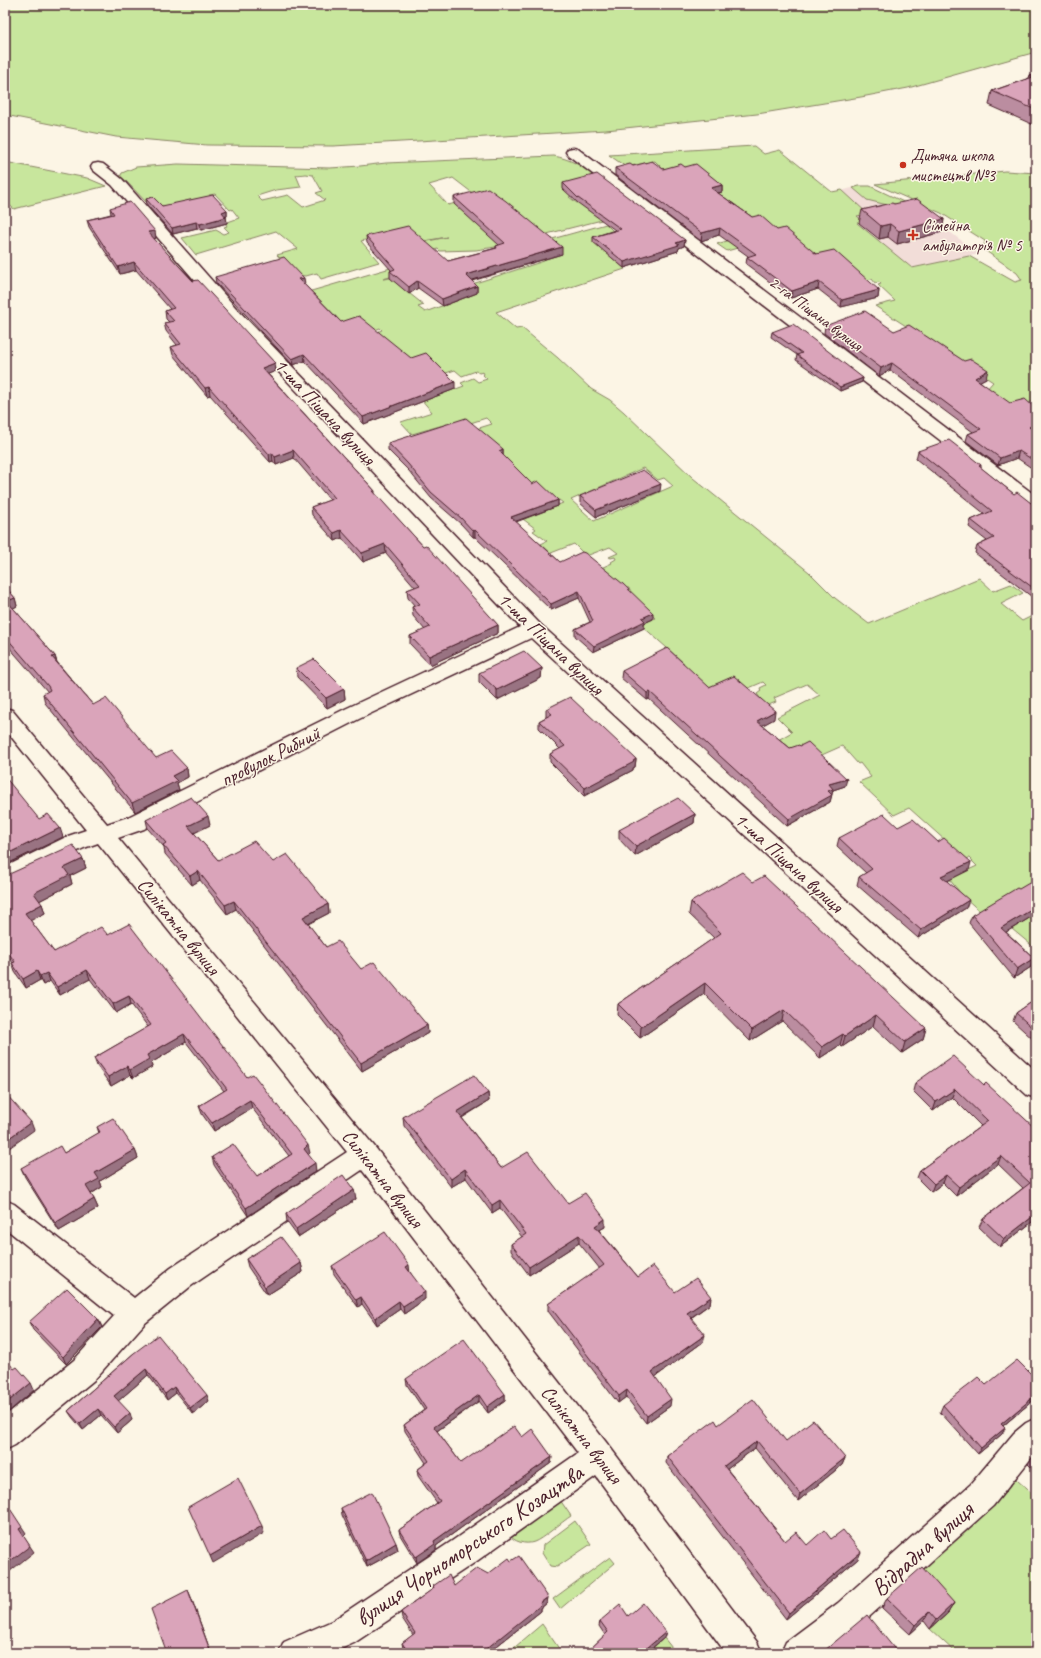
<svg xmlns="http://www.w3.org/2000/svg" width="1041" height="1658" font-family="Caveat,sans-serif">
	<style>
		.built { fill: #f2ddd8 }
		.green { fill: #c8e69d; stroke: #898264; fill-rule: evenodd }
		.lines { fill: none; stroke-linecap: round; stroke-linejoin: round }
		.street-casing { stroke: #4a1f2b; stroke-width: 3 }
		.street { fill: #fcf5e5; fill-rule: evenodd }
		.wall { fill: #bb8da0; stroke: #4a1f2b }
		.shaded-wall { fill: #997382; stroke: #4a1f2b }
		.building { fill: #daa4ba; stroke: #4a1f2b }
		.poi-dot { fill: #c8321e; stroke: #fcf5e5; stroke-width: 1.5 }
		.labels { text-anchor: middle; stroke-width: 3; stroke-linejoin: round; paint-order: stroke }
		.far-poi-label { font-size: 17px; fill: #4a1f2b; stroke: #fcf5e5; text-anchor: start }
		.far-street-label { font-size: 17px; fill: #4a1f2b; stroke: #fcf5e5 }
		.street-label { font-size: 20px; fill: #4a1f2b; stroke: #fcf5e5 }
		.near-street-label { font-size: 24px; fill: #4a1f2b; stroke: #fcf5e5 }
	</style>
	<rect width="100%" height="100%" fill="#fcf5e5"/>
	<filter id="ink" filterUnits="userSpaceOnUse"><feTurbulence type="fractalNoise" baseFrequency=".025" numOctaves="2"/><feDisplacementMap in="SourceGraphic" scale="8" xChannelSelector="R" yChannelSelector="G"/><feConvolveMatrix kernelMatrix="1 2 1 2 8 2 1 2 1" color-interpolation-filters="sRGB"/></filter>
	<g filter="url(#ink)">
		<path class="built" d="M859 186H870L918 209 980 254 912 268 823 196Z"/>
		<g class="green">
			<path d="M5 5H1036V52L908 88 861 97 757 114 606 130 333 146 207 145 116 137 5 115Z"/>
			<path d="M754 146 764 154 780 150 832 192 842 190 868 214 857 216 863 221 857 223 912 268 969 256 1015 282 1022 280 1017 273 983 249 985 241 941 213 875 184 1005 171 1036 173V400L998 415 985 391 993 382 875 306 895 301 878 285 881 284 879 282 875 283 872 279 855 282 776 237 727 251 717 244 753 233 712 195 721 192 663 169 655 161 626 167 609 155Z"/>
			<path d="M554 156C569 159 582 165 594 176L576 194 569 197 577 203 584 201 629 213 539 236 479 198 453 178 429 185 448 205 476 198 508 245 476 250 440 251 438 249 404 257 419 243 447 237 418 242 393 233 361 241 379 262 321 279 317 273 306 276 295 275 277 255 298 249 276 231 196 255 182 238 216 230 223 234 229 232 224 227 227 226 225 223 239 218 232 209 230 210 215 194 209 195 212 198 160 210 149 205 124 179H119L122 173 136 167 178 164 330 168 360 166 386 163ZM306 174 313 175 322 191 316 193 325 200 303 207 288 195 262 201 257 196 276 190 301 187 296 175Z"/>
			<path d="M5 162 87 178 106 186 14 209 7 203 5 204Z"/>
			<path d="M859 186H870L912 206 903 209 867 200 853 188Z"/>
			<path d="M606 224 621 239 612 258 625 269 496 312 516 329 522 328 558 358 591 389 610 400 624 412 693 478 809 572 835 598 869 624 979 578 993 591 1011 584 1023 593 1001 604 1022 621 1032 616 1036 619V885L983 914 963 896 949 879 977 866 969 858 966 859 909 808 894 815 859 782 871 777 860 763 858 764 842 746 815 758 782 754 771 744 792 732 777 717 820 695 807 684 774 698 776 702 766 706 757 694 761 691 760 688 766 685 763 682 742 691 701 685 673 668 684 663 641 625 655 618 628 593 629 591V588H626L601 568 612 563 611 562 616 559 615 557 611 558 609 557 618 553 610 547 586 556 574 544 551 553 541 544 547 541 533 531 536 529 523 519 563 503 559 500 555 501 534 496 447 424 412 434 401 422 432 412 367 336 382 330 380 328 354 338 263 305 394 267 397 275 383 279 390 278 424 305 418 307 425 312 461 299 469 285 544 261 527 246ZM455 370 462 376 476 371 479 373 483 372 484 374 483 375 487 379 478 382 473 378 461 383 464 386 456 389 443 374ZM486 418 492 424 463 433 458 427ZM643 468 658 480 664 478 673 486 594 521 571 500Z"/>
			<path d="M1036 914V949L1012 929Z"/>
			<path d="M1008 1472 1036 1497V1653H956L930 1629 948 1613 900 1588 828 1653H816Z"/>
			<path d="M560 1500 571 1516C563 1521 541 1540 534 1542 526 1545 513 1542 509 1534Z"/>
			<path d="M575 1521 591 1544 557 1567 550 1566 542 1553 543 1545Z"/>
			<path d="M610 1557 615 1563 560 1609 553 1599Z"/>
			<path d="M542 1624 562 1653H508Z"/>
			<path d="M664 1638 676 1653H647Z"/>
		</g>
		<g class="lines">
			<defs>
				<g id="street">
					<path d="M573 148 578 149 1036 496V511L1030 509 568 155 566 152 568 149Z"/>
					<path d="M98 163 103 164 122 179 236 308 540 624 1036 1071V1098L1027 1095 531 638 359 719 144 829 118 838 374 1146 609 1446 757 1642 762 1653H726L596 1476 474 1563 354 1643 332 1653H279L284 1642 332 1621 452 1541 578 1453 362 1170 191 1286 144 1324 94 1380 15 1445 5 1450V1416L74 1360 114 1316 5 1228V1200L14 1204 134 1298 171 1268 347 1152 98 843 84 848 5 886V867L68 836 86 830 5 729V708L12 710 107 824 128 817 345 709 520 627 224 314 112 185 93 170 91 167 93 164Z"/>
					<path d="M1036 1418V1452L993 1506 860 1625 823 1653H781L786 1642 838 1603 971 1484 1014 1433 1026 1423Z"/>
				</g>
			</defs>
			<use href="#street" class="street-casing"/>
			<use href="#street" class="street"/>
		</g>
		<g class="wall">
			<path d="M1036 73V126L989 105 992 91 1029 78 1030 75Z"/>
			<path d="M1036 145V161L1033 159Z"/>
			<path d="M633 166 663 169 685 167 722 185V192L718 193 752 217 777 230 816 254 879 290 878 298 841 307 818 289 791 298 746 264 747 257 748 256 719 235 701 241 615 175V168Z"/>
			<path d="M563 183 685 240 684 246 679 248 678 251 624 268 593 242V237L615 230 578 203 563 189Z"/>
			<path d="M454 197 562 254 472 281 477 286V293L443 306 418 288 409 294 390 278V271L391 270 367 243 366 236 448 261 496 248V246L499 245 454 204Z"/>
			<path d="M146 199 162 206 227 210V216L226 217 227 223 201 230 197 228 173 234 147 205Z"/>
			<path d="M894 204 944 219 942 232 897 244 888 237 879 239 859 223 862 210Z"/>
			<path d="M110 208 156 238 154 239 179 266 275 363 276 371 268 374 375 491V494L423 546 498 625V633L430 665 410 644V636L425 630 413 616 412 607 415 606 408 598 407 590 415 587 386 553 363 562 342 538 335 541 312 515 311 507 330 500 294 458 276 465 273 461 270 462 210 395 207 396 173 355 171 347 177 345 166 331 164 323 169 322 166 319 165 311 170 309 136 270 120 274 89 227 87 220 111 214Z"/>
			<path d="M215 277 305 284H304L341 322 411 358 455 389 364 424 305 361 293 365 216 283Z"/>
			<path d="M825 326 894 331 986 378 980 381 1036 432V471L1017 458 998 465 966 441 968 434 973 432 890 370 879 376 824 333Z"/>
			<path d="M772 332 863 378 862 382 840 391 796 360 797 355 771 337Z"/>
			<path d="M388 443 503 449V455L532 484 558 500V506L516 522 560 562 653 619 644 623V628L593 652 575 636V629L590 622 579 598 551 610 475 537H473L461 524 431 498 409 471 388 450Z"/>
			<path d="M918 451 981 465V468L1014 494 1031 503 1036 504V600L975 553 977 546 987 541 969 527 971 520 985 514 916 459Z"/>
			<path d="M1036 484V495L1033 492Z"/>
			<path d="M660 491 596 517 580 503V496Z"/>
			<path d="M5 586 15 598 17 606 13 608 55 656 57 662 93 705 156 758 187 768 188 777 177 783 179 790 135 812 45 703 43 694 48 692 8 646 5 647Z"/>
			<path d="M1036 607V619L1032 616 1034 608Z"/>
			<path d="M296 668 344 689 345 699 327 708 297 677Z"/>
			<path d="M542 668 541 678 497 700 479 682V673Z"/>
			<path d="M622 671 709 687 774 719 762 725 790 748 845 786 833 790 830 802 787 826 649 699 647 700 621 678Z"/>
			<path d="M546 709 636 759 635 767 633 768V770L584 796 550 762V754L560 749 539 728V721L546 717Z"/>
			<path d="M695 814 694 823 635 856 619 839V830Z"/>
			<path d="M146 820 210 825 194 833 218 860 273 862 328 904 329 913 308 924 326 947 361 969 427 1025 428 1033 362 1071 236 909 227 914 200 880 192 885 165 854 164 847 148 829Z"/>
			<path d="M898 827 969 870 947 881 966 908 918 938 857 885 859 877 866 873 837 846 839 838Z"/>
			<path d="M83 859 86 868 70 876 72 884 39 901 42 904 45 913 30 920 54 952 108 935 247 1077 310 1153 308 1155 316 1171 248 1216 214 1165 212 1157 257 1176 289 1156 252 1108 214 1131 202 1114 199 1106 224 1091 186 1042 151 1063 152 1067 133 1078 130 1075 111 1086 97 1066 94 1058 148 1027 131 1004 116 1013 90 979 60 995 50 981 43 985 40 980 26 988 15 972 12 963H13L5 952V876Z"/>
			<path d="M753 882 926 1028 923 1039 902 1053 873 1026 842 1047 840 1045 820 1058 782 1021 750 1041 704 994 640 1038 617 1015 618 1004 714 938 689 914 691 902Z"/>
			<path d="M1036 914 1006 932 1034 958 1031 967 1014 978 969 923 972 915Z"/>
			<path d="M1036 999V1042L1013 1021 1016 1013Z"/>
			<path d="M915 1083 984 1085 1036 1129V1219L1000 1247 979 1227 983 1219 1023 1188 998 1164 956 1196 943 1183 931 1192 917 1178 920 1170 981 1126 952 1097 933 1111 913 1091Z"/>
			<path d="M488 1093 489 1101 462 1118 501 1168 568 1203 605 1227 599 1230 638 1277 675 1292 711 1297 710 1304 691 1318 703 1342 655 1377 670 1406 646 1423 626 1397 618 1403 548 1311V1304L600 1269 579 1243 529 1275 511 1251V1244L522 1237 500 1208 492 1213 466 1178 451 1187 404 1126 403 1117Z"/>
			<path d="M97 1127 135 1150 138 1158 100 1181 102 1187 91 1194 94 1199 98 1208 59 1231 25 1177 21 1168 64 1153 99 1133Z"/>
			<path d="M354 1190 356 1199 298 1237 287 1222 286 1214Z"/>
			<path d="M246 1259 301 1263 303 1272 267 1295 248 1267Z"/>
			<path d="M332 1266 410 1272 425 1299 404 1314 400 1309 377 1325 362 1304 358 1307 334 1274Z"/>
			<path d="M98 1319 102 1327 66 1364 33 1330 29 1322Z"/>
			<path d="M134 1353 209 1401 193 1414 176 1393 167 1400 148 1375 118 1401 132 1420 117 1433 101 1415 83 1430 72 1417 68 1411Z"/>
			<path d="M406 1379 505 1394V1401L488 1413 479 1401 437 1431 461 1463 522 1437 552 1457 551 1463 436 1546V1550L417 1563 400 1535 399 1530 437 1503 418 1476 417 1470 426 1463 405 1431 404 1425 424 1410 407 1385Z"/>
			<path d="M1036 1379V1398L1003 1426 1005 1428 1002 1434 978 1454 940 1412 943 1405 986 1385Z"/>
			<path d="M718 1425 786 1441 845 1458 842 1465 798 1501 755 1448 727 1469 785 1541 807 1545 831 1539 858 1559 786 1619 666 1463 667 1456Z"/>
			<path d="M1036 1454V1472L1028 1464 1032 1458Z"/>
			<path d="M341 1508 396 1543 398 1550 367 1567 342 1515Z"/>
			<path d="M511 1561 548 1597 547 1603 541 1608V1611L488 1653H406L403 1648 402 1643 413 1635 402 1618 401 1612 433 1589V1586H454L488 1574Z"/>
			<path d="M887 1598 954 1603 948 1613 930 1629 924 1621 910 1634 882 1608Z"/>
			<path d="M628 1616 664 1638 646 1653H586L605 1635 599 1626 600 1621Z"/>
		</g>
		<g class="shaded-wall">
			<path d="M722 185V192L710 195 711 188Z"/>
			<path d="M227 210V216L223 218 222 212Z"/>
			<path d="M226 217 227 223 201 230 200 224Z"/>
			<path d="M944 219 942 232 897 244 899 231Z"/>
			<path d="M196 222 197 228 173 234 172 228Z"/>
			<path d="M890 224 888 237 879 239 881 226Z"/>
			<path d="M720 228 719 235 701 241 702 233Z"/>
			<path d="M155 231 156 238 150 240 148 232Z"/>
			<path d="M685 240 684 246 679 248 678 251 624 268V262Z"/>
			<path d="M562 247V254L466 282V275Z"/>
			<path d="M134 262 136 270 120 274 118 267Z"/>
			<path d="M304 278 305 284 299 286V279Z"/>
			<path d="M417 281 418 288 409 294V287Z"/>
			<path d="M819 282 818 289 791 298 792 291Z"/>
			<path d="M477 286V293L443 306 442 299Z"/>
			<path d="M879 290 878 298 841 307 842 300Z"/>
			<path d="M304 354 305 361 293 365 292 359Z"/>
			<path d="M275 363 276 371 263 376 262 368Z"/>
			<path d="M892 363 890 370 879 376 881 368Z"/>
			<path d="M988 370 986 378 973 385 975 378Z"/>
			<path d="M863 378 862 382 840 391V387Z"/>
			<path d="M455 382V389L364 424 363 417Z"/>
			<path d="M209 387 210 395 207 396 205 388Z"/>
			<path d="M1036 424V430L1027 434 1029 427Z"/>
			<path d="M503 449V456L499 451Z"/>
			<path d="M293 450 294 458 276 465 275 457Z"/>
			<path d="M1019 451 1017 458 998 465 1000 458Z"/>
			<path d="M272 453 273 461 270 462 269 454Z"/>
			<path d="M661 484 660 491 596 517V510Z"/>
			<path d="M558 500V506L511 523V517Z"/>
			<path d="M341 530 342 538 335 541 334 533Z"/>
			<path d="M475 530V537H473V531Z"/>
			<path d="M385 544 386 553 363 562 362 553Z"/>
			<path d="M5 558 7 565 5 566Z"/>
			<path d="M579 591V598L551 610V604Z"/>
			<path d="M15 598 17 606 10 610 7 601Z"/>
			<path d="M653 613V619L644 623V628L593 652 594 646 642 618Z"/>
			<path d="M498 625V633L430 665 429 656Z"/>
			<path d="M5 637H6L8 646 5 647Z"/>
			<path d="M55 656 57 665 52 657Z"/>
			<path d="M542 668 541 678 497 700V690Z"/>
			<path d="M344 689 345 699 327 708 326 698Z"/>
			<path d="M650 692 649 699 647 700V693Z"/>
			<path d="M775 711 774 719 756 729 757 721Z"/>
			<path d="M636 759 635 767 633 768V770L584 796 585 788Z"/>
			<path d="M5 760 8 769 5 770Z"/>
			<path d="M187 768 188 777 177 783 179 790 135 812 132 803 172 776Z"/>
			<path d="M847 779 845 786 833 790 830 802 787 826 789 819 829 784Z"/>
			<path d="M695 814 694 823 635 856 636 846Z"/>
			<path d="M208 816 210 825 190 835 188 826Z"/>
			<path d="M60 828 63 837 5 865V855Z"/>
			<path d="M83 859 86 868 70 876 72 884 37 902 34 893 64 868Z"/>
			<path d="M971 862 969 870 939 885 941 876Z"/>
			<path d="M198 871 200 880 192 885 190 876Z"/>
			<path d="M969 900 966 908 918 938 921 930Z"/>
			<path d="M234 901 236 909 227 914 225 905Z"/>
			<path d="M42 904 45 913 28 922 25 913Z"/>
			<path d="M328 904 329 913 304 926 303 917Z"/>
			<path d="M1036 907V914L998 937 1001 928Z"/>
			<path d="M1034 958 1031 967 1014 978 1017 969Z"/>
			<path d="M87 970 90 979 60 995 57 987Z"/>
			<path d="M37 971 40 980 26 988 23 979Z"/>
			<path d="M47 973 50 981 43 985 40 976Z"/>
			<path d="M705 983 704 994 640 1038 641 1027Z"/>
			<path d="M129 996 131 1004 116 1013 113 1004Z"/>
			<path d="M784 1010 782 1021 750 1041 752 1030Z"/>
			<path d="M876 1015 873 1026 842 1047 845 1036Z"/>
			<path d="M427 1025 428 1033 362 1071 361 1063Z"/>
			<path d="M926 1028 923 1039 902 1053 905 1042Z"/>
			<path d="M184 1034 186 1042 151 1063 152 1067 133 1078 130 1070 147 1055Z"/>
			<path d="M843 1034 840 1045 820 1058 822 1047Z"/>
			<path d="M127 1066 130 1075 111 1086 108 1077Z"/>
			<path d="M955 1089 952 1097 933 1111 936 1102Z"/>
			<path d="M488 1093 489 1101 457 1120V1112Z"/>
			<path d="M250 1100 252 1108 214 1131 212 1123Z"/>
			<path d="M31 1122 34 1130 5 1151V1141Z"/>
			<path d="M308 1145 310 1153 306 1157 304 1149Z"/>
			<path d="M135 1150 138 1158 100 1181 102 1187 89 1195 86 1186 95 1173Z"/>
			<path d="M1001 1156 998 1164 956 1196 959 1187Z"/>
			<path d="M315 1163 316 1171 248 1216 246 1208Z"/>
			<path d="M465 1169 466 1178 451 1187V1179Z"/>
			<path d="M946 1175 943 1183 931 1192 934 1184Z"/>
			<path d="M354 1190 356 1199 298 1237 296 1229Z"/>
			<path d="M94 1199 98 1208 59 1231 55 1223Z"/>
			<path d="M500 1200V1208L492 1213V1205Z"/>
			<path d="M1036 1214V1219L1000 1247 1004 1239Z"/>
			<path d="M605 1219V1227L594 1233 595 1226Z"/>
			<path d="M579 1235V1243L529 1275V1267Z"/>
			<path d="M301 1263 303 1272 267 1295 265 1287Z"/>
			<path d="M409 1265 410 1273 406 1267Z"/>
			<path d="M425 1292V1299L404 1314 403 1306Z"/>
			<path d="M361 1297 362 1304 358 1307 356 1300Z"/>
			<path d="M711 1297 710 1304 686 1321 687 1313Z"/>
			<path d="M399 1301 400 1309 377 1325 375 1318Z"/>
			<path d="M98 1319 102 1327 66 1364 63 1357Z"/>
			<path d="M705 1335 703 1342 651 1380 652 1372Z"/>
			<path d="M146 1369 148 1375 117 1402 114 1396Z"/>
			<path d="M31 1383 34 1390 5 1415V1404Z"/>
			<path d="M174 1387 176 1393 167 1400 165 1394Z"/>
			<path d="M627 1390 626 1397 618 1403 619 1396Z"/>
			<path d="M505 1394V1401L488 1413 487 1407Z"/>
			<path d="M207 1395 209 1401 193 1414 190 1408Z"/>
			<path d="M479 1395V1401L434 1433V1427Z"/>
			<path d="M1036 1395V1398L998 1430 1001 1424Z"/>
			<path d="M671 1399 670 1406 646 1423 647 1416Z"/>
			<path d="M98 1409 101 1415 83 1430 80 1424Z"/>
			<path d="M130 1413 132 1420 117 1433 114 1427Z"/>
			<path d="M1005 1428 1002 1434 978 1454 981 1448Z"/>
			<path d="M757 1441 755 1448 722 1473 724 1466Z"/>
			<path d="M552 1457 551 1463 436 1546V1550L417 1563 416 1557 434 1541Z"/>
			<path d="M845 1458 842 1465 798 1501 800 1494Z"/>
			<path d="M262 1526 264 1533 213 1563 210 1556Z"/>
			<path d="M22 1527 26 1533 23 1536 34 1552 9 1572 5 1565 19 1529Z"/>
			<path d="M396 1543 398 1550 367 1567 366 1561Z"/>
			<path d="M861 1552 858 1559 786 1619 789 1613Z"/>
			<path d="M188 1590 191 1597 211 1653Z"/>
			<path d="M548 1597 547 1603 541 1608V1611L488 1653H481Z"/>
			<path d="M954 1603 948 1613 930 1629 936 1620Z"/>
			<path d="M929 1612 924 1621 910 1634 915 1625Z"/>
			<path d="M666 1632 664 1638 646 1653H641Z"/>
		</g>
		<g class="building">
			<path d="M1036 73V110L992 91 1033 77 1030 75Z"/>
			<path d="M652 161 663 169 681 164 685 167 696 164 722 185 711 188 752 217 760 215 777 230 785 228 816 254 834 250 879 290 842 300 819 282 792 291 747 257 756 254 720 228 702 233 615 168 630 164 633 166Z"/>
			<path d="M597 174 685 240 676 243 679 245 624 262 593 237 621 229 578 198 563 183Z"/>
			<path d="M488 188 506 201 562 247 466 275 477 286 442 299 417 281 409 287 390 271 395 269 366 236 408 226 448 261 497 248 496 246 505 243 454 197Z"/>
			<path d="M213 195 227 210 222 212 226 217 200 224 196 222 172 228 146 199 153 197 162 206Z"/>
			<path d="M917 199 944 219 899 231 890 224 881 226 862 210 892 203 894 204Z"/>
			<path d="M130 202 155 231 148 232 179 266 193 281 198 280 275 363 262 368 375 491H373L423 546 426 545 498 625 429 656 410 636 430 627 412 607 420 604 407 590 420 585 385 544 362 553 341 530 334 533 311 507 335 498 293 450 275 457 272 453 269 454 209 387 205 388 171 347 181 344 164 323 174 321 165 311 174 308 134 262 118 267 87 220 114 214 110 208Z"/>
			<path d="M284 257 304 278 299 279 341 322 359 316 411 358 426 353 455 382 363 417 304 354 292 359 215 277Z"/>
			<path d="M865 311 894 331 909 325 964 361 971 359 988 370 975 378 1010 403 1025 399 1036 409V417H1034L1036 419V424L1029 427 1036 432V462L1019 451 1000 458 968 434 981 429 892 363 881 368 825 326Z"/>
			<path d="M793 324 863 378 840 387 797 355 802 353 772 332Z"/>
			<path d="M466 418 503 449 499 451 532 484 538 481 558 500 511 517 560 562 582 552 585 553 623 584 653 613 642 618 645 621 594 646 575 629 593 621 579 591 551 604 475 530 473 531 461 518 431 492 408 464 388 443Z"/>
			<path d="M949 440 981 465 979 466 1014 494 1017 492 1031 503 1036 504V590L977 546 994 538 971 520 992 511 918 451Z"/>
			<path d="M643 470 661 484 596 510 580 496Z"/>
			<path d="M5 586 15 598 7 601 55 656 52 657 93 705 106 698 156 758 171 751 187 768 172 776 177 781 132 803 43 694 50 690 48 686 6 637H5Z"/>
			<path d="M667 648 709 687 734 676 775 711 757 721 790 748 799 745 800 746 808 742 847 779 829 784 833 789 828 791 832 795 789 819 650 692 647 693 622 671Z"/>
			<path d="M524 651 542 668 497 690 479 673Z"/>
			<path d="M314 659 344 689 326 698 296 668Z"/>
			<path d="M570 697 636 759 633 761 634 762 585 788 550 754 565 746 539 721 552 714 546 709Z"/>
			<path d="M5 777 39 819 48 814 60 828 5 855Z"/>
			<path d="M191 797 208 816 188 826 218 860 254 841 273 862 287 854 328 904 303 917 326 947 338 941 361 969 374 962 427 1025 361 1063 234 901 225 905 198 871 190 876 163 845 166 843 146 820Z"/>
			<path d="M678 798 695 814 636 846 619 830Z"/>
			<path d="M884 814 898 827 913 819 938 842 944 838 971 862 941 876 969 900 921 930 859 877 872 869 839 838Z"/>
			<path d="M73 845 83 859 64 868 69 875 34 893 42 904 25 913 54 952 101 927 108 935 129 924 247 1077 253 1074 308 1145 304 1149 315 1163 246 1208 212 1157 233 1144 257 1176 292 1154 250 1100 212 1123 199 1106 227 1089 184 1034 147 1055 149 1059 130 1070 127 1066 108 1077 94 1058 151 1025 129 996 113 1004 87 970 57 987 47 973 40 976 37 971 23 979 12 963 15 962 5 948V876Z"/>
			<path d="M742 872 753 882 764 876 926 1028 905 1042 876 1015 845 1036 843 1034 822 1047 784 1010 752 1030 705 983 641 1027 618 1004 721 933 691 902Z"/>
			<path d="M1036 879V907L1001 928 1034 958 1017 969 972 915 1017 888 1019 889Z"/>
			<path d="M1036 999V1031L1016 1013Z"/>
			<path d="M953 1056 984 1085 986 1083 1036 1129V1214L1004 1239 983 1219 1030 1183 1001 1156 959 1187 946 1175 934 1184 920 1170 988 1121 955 1089 936 1102 915 1083Z"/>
			<path d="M474 1075 488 1093 457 1112 501 1168 528 1152 568 1203 585 1193 605 1219 595 1226 638 1277 653 1266 675 1292 696 1278 711 1297 687 1313 705 1335 652 1372 671 1399 647 1416 627 1390 619 1396 548 1304 604 1265 579 1235 529 1267 511 1244 526 1234 500 1200 492 1205 465 1169 451 1179 403 1117Z"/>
			<path d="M5 1093 31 1122 5 1141Z"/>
			<path d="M113 1118 135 1150 95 1173 99 1179 86 1186 94 1199 55 1223 21 1168 60 1146 64 1153 100 1132 97 1127Z"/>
			<path d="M343 1175 354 1190 296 1229 286 1214Z"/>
			<path d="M385 1232 409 1265 406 1267 425 1292 403 1306 399 1301 375 1318 361 1297 356 1300 332 1266Z"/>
			<path d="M281 1237 301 1263 265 1287 246 1259Z"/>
			<path d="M67 1288 98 1319 63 1357 29 1322Z"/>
			<path d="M158 1335 207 1395 190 1408 174 1387 165 1394 146 1369 114 1396 130 1413 114 1427 98 1409 80 1424 68 1411 134 1353Z"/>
			<path d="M464 1339 505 1394 487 1407 479 1395 434 1427 461 1463 514 1426 522 1437 532 1429 552 1457 434 1541 435 1544 416 1557 399 1530 440 1501 417 1470 429 1461 404 1425 426 1409 406 1379Z"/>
			<path d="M5 1358 14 1369 17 1367 31 1383 5 1404Z"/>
			<path d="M1017 1360 1036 1379V1395L1001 1424 1005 1428 981 1448 943 1405 978 1377 986 1385Z"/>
			<path d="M753 1399 786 1441 813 1420 845 1458 800 1494 757 1441 724 1466 785 1541 796 1532 807 1545 824 1530 831 1539 843 1530 861 1552 789 1613 667 1456 715 1420 718 1425Z"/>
			<path d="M1036 1454V1462L1032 1458Z"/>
			<path d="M238 1478 262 1526 210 1556 188 1507Z"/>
			<path d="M372 1492 396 1543 366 1561 341 1508Z"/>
			<path d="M5 1501 22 1527 19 1529 30 1546 5 1565Z"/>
			<path d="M519 1556 548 1597 540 1603 541 1605 481 1653H409L402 1643 415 1633 401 1612 434 1588 433 1586 449 1575 454 1586 477 1568 488 1574 509 1558 511 1561Z"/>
			<path d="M922 1567 954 1603 936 1620 929 1612 915 1625 887 1598Z"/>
			<path d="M188 1590 211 1653H167L151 1609Z"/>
			<path d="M643 1603 666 1632 641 1653H586L608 1632 600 1621 620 1604 628 1616Z"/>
			<path d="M867 1615 898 1653H826L824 1651Z"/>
			<path d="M349 1649 351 1653H344Z"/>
		</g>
	</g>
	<g class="poi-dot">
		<circle cx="903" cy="165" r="4"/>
		<path d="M911 229h4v4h4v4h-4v4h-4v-4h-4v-4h4z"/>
	</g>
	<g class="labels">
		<g class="far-poi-label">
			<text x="911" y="161">Дитяча школа<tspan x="911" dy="20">мистецтв №3</tspan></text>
			<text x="922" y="231">Сімейна<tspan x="922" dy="20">амбулаторія № 5</tspan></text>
		</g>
		<g class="far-street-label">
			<text transform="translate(816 313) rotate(37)" y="6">2-га Піщана вулиця</text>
		</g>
		<g class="street-label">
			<text transform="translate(325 411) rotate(47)" y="7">1-ша Піщана вулиця</text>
			<text transform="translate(551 643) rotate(44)" y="7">1-ша Піщана вулиця</text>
			<text transform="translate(270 756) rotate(-27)" y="7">провулок Рибний</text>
			<text transform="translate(789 862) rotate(42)" y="7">1-ша Піщана вулиця</text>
			<text transform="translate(179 926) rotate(51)" y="7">Силікатна вулиця</text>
			<text transform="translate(383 1178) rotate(52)" y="7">Силікатна вулиця</text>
			<text transform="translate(582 1434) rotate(52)" y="7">Силікатна вулиця</text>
		</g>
		<g class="near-street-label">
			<text transform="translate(469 1545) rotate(-34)" y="8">вулиця Чорноморського Козацтва</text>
			<text transform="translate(922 1549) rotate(-42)" y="8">Відрадна вулиця</text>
		</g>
	</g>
	<rect width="1041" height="1658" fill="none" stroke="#fcf5e5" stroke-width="20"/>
	<rect x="10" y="10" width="1021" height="1638" fill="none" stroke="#4a1f2b" stroke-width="1.5" filter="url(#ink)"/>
</svg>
